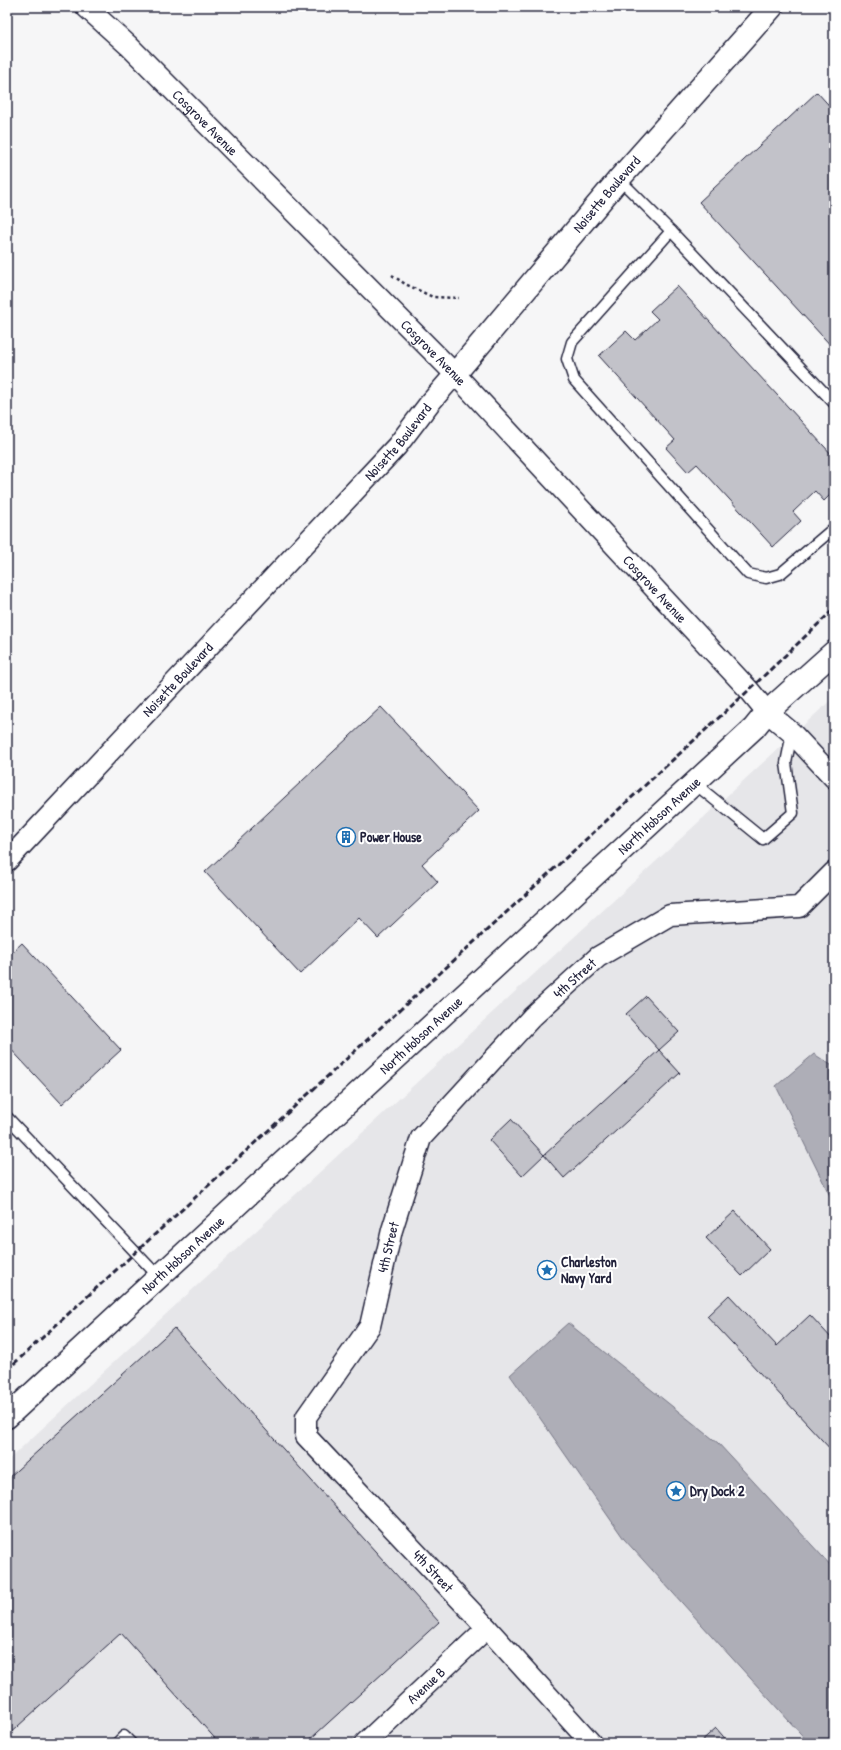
<svg xmlns="http://www.w3.org/2000/svg" width="841" height="1750" font-family="'Patrick Hand',sans-serif">
	<style>
		.built { fill: #e6e6e9 }
		.water { fill: #aeaeb7; stroke: #767685 }
		.building { fill: #c2c2c9; stroke: #22223b }
		.lines { fill: none; stroke-linecap: round; stroke-linejoin: round }
		.lane-casing { stroke: #22223b; stroke-width: 13 }
		.street-casing { stroke: #22223b; stroke-width: 23 }
		.secondary-casing { stroke: #22223b; stroke-width: 25 }
		.path { stroke: #22223b; stroke-width: 2.5; stroke-dasharray: 3 3; stroke-linecap: butt }
		.lane { stroke: #fff; stroke-width: 10 }
		.street { stroke: #fff; stroke-width: 20 }
		.secondary { stroke: #fff; stroke-width: 22 }
		.rail { stroke: #22223b; stroke-width: 3; stroke-dasharray: 6 3; stroke-linecap: butt }
		.labels { text-anchor: middle; stroke-width: 4; stroke-linejoin: round; paint-order: stroke }
		.street-label { font-size: 14px; fill: #22223b; stroke: #fff }
		.poi-label { font-size: 14px; font-weight: bold; fill: #22223b; stroke: #fff; text-anchor: start }
	</style>
	<rect width="100%" height="100%" fill="#f6f6f7"/>
	<filter id="ink" filterUnits="userSpaceOnUse"><feTurbulence type="fractalNoise" baseFrequency=".025" numOctaves="2"/><feDisplacementMap in="SourceGraphic" scale="8" xChannelSelector="R" yChannelSelector="G"/><feConvolveMatrix kernelMatrix="1 2 1 2 8 2 1 2 1" color-interpolation-filters="sRGB"/></filter>
	<g filter="url(#ink)">
		<path class="built" d="M834 697V1743H7V1461Z"/>
		<g class="water">
			<path d="M814 1054 834 1067V1204L776 1086Z"/>
			<path d="M568 1323 718 1443 834 1569V1743H809L624 1539 510 1375Z"/>
		</g>
		<g class="building">
			<path d="M817 92 834 111V349L699 202Z"/>
			<path d="M677 286 834 457V491L824 501 815 491 793 512 801 521 773 547 697 464 688 472 666 448 675 440 599 356 626 331 635 340 658 319 650 311Z"/>
			<path d="M381 707 479 811 422 864 438 882 378 938 359 918 300 974 205 872Z"/>
			<path d="M22 943 121 1050 62 1104 7 1045V957Z"/>
			<path d="M646 996 679 1032 659 1050 626 1014Z"/>
			<path d="M659 1050 680 1073 564 1178 544 1155Z"/>
			<path d="M511 1119 544 1155 522 1176 489 1140Z"/>
			<path d="M735 1211 770 1249 742 1276 706 1238Z"/>
			<path d="M729 1295 777 1346 810 1315 834 1341V1453L707 1316Z"/>
			<path d="M174 1328 439 1622 306 1743H219L121 1633 7 1736V1479Z"/>
			<path d="M716 1728 729 1743H699Z"/>
		</g>
		<g class="lines">
			<defs>
				<g id="lane">
					<path d="M619 179 671 231 834 403"/>
					<path d="M671 231 572 342 567 359 574 380 748 574 766 578 780 574 834 528"/>
					<path d="M694 783 763 839 793 813 786 763 792 733"/>
					<path d="M7 1117 159 1277"/>
					<path d="M117 1743 124 1736 131 1743"/>
				</g>
				<g id="street">
					<path id="s1" d="M86 7 129 46 455 374 749 690 767 712 792 733 834 778"/>
					<path id="s2" d="M7 861 397 446 429 404 455 374"/>
					<path id="s3" d="M365 1743 487 1628"/>
					<path id="s4" d="M591 1743 487 1628 306 1436V1417L370 1326 392 1230 421 1138 532 1017 598 957 670 915 799 907 834 872"/>
				</g>
				<g id="secondary">
					<path id="s5" d="M455 374 619 179 772 7"/>
					<path id="s6" d="M7 1417 754 728 767 712 834 652"/>
				</g>
			</defs>
			<use href="#lane" class="lane-casing"/>
			<use href="#street" class="street-casing"/>
			<use href="#secondary" class="secondary-casing"/>
			<path class="path" d="M392 275 405 284 433 297 459 298"/>
			<use href="#lane" class="lane"/>
			<use href="#street" class="street"/>
			<use href="#secondary" class="secondary"/>
			<path class="rail" d="M7 1370 749 690 834 609"/>
		</g>
	</g>
	<defs>
		<symbol id="building-ring" viewBox="-11 -11 22 22"><circle r="9.5" fill="#fff" stroke="#1f6fb2" stroke-width="1.5"/><path d="M-4-6H4V6H1V3H-1V6H-4ZM-2.5-4.3h1.7v1.8h-1.7ZM.8-4.3h1.7v1.8H.8ZM-2.5-1h1.7V.8h-1.7ZM.8-1h1.7V.8H.8Z" fill="#1f6fb2"/></symbol>
		<symbol id="sight-ring" viewBox="-11 -11 22 22"><circle r="9.5" fill="#fff" stroke="#1f6fb2" stroke-width="1.5"/><path d="M0-6L1.8-2.2L6-1.7L2.9 1.2L3.7 5.4L0 3.3L-3.7 5.4L-2.9 1.2L-6-1.7L-1.8-2.2Z" fill="#1f6fb2"/></symbol>
	</defs>
	<g fill-rule="evenodd">
		<use href="#building-ring" x="335" y="826" width="22" height="22"/>
		<use href="#sight-ring" x="536" y="1259" width="22" height="22"/>
		<use href="#sight-ring" x="665" y="1480" width="22" height="22"/>
	</g>
	<g class="labels">
		<g class="street-label">
			<text dy="5" stroke="none"><textPath href="#s1" startOffset="166">Cosgrove Avenue</textPath></text>
			<text dy="5" stroke="none"><textPath href="#s5" startOffset="235">Noisette Boulevard</textPath></text>
			<text dy="5" stroke="none"><textPath href="#s1" startOffset="490">Cosgrove Avenue</textPath></text>
			<text dy="5" stroke="none"><textPath href="#s2" startOffset="573">Noisette Boulevard</textPath></text>
			<text dy="5" stroke="none"><textPath href="#s1" startOffset="814">Cosgrove Avenue</textPath></text>
			<text dy="5" stroke="none"><textPath href="#s2" startOffset="249">Noisette Boulevard</textPath></text>
			<text dy="5" stroke="none"><textPath href="#s6" startOffset="887">North Hobson Avenue</textPath></text>
			<text dy="5" stroke="none"><textPath href="#s4" startOffset="966">4th Street</textPath></text>
			<text dy="5" stroke="none"><textPath href="#s6" startOffset="563">North Hobson Avenue</textPath></text>
			<text dy="5" stroke="none"><textPath href="#s4" startOffset="630">4th Street</textPath></text>
			<text dy="5" stroke="none"><textPath href="#s6" startOffset="239">North Hobson Avenue</textPath></text>
			<text transform="translate(433 1571) rotate(47)" y="5">4th Street</text>
			<text dy="5" stroke="none"><textPath href="#s3" startOffset="84">Avenue B</textPath></text>
		</g>
		<g class="poi-label">
			<text x="360" y="842">Power House</text>
			<text x="561" y="1267">Charleston<tspan x="561" dy="16">Navy Yard</tspan></text>
			<text x="690" y="1496">Dry Dock 2</text>
		</g>
	</g>
	<rect width="841" height="1750" fill="none" stroke="#fff" stroke-width="24"/>
	<rect x="12" y="12" width="817" height="1726" fill="none" stroke="#22223b" stroke-width="1.5" filter="url(#ink)"/>
</svg>
